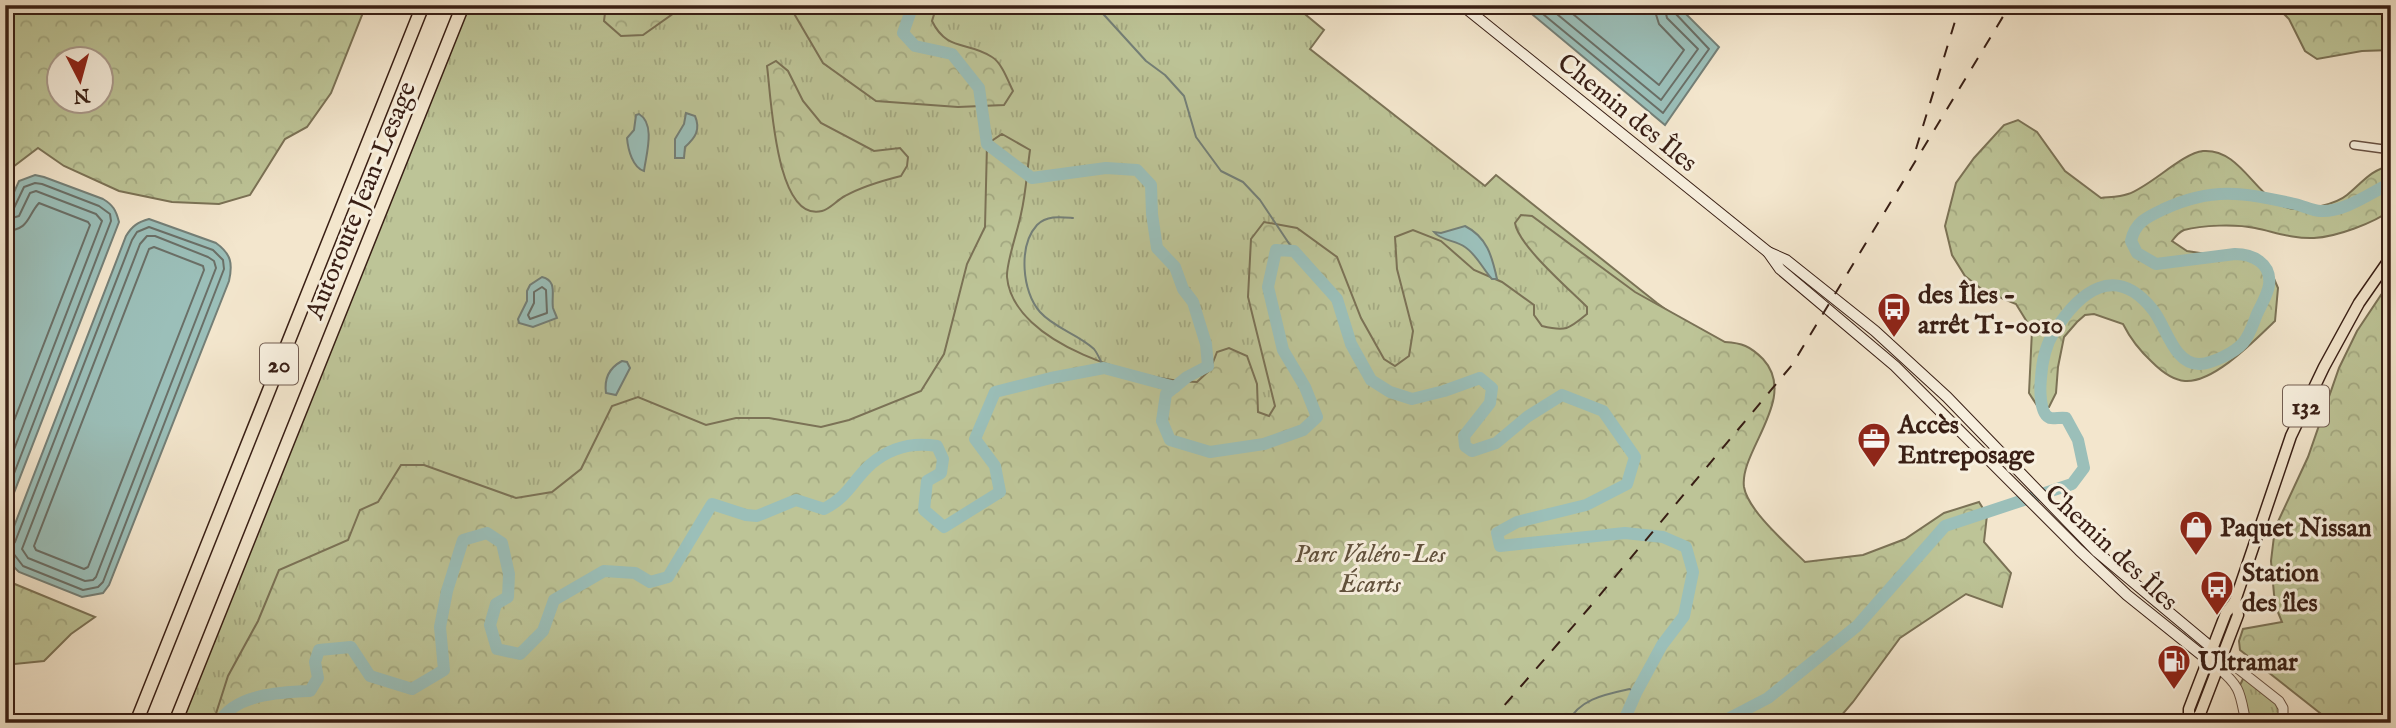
<svg xmlns="http://www.w3.org/2000/svg" width="2396" height="728" font-family="'IM FELL English',serif">
	<style>
		.grass { fill: url(#grass-tufts); stroke: #7b7256; stroke-width: 2 }
		.forest { fill: url(#forest-crowns); stroke: #7b7256; stroke-width: 2; fill-rule: evenodd }
		.water { fill: #9bbfb9; stroke: #747f77; stroke-width: 2 }
		.lines { fill: none; stroke-linecap: round; stroke-linejoin: round }
		.shore { stroke: #6a6f67; stroke-width: 2 }
		.stream { stroke: #747f77; stroke-width: 2 }
		.river { stroke: #9bbfb9; stroke-width: 12 }
		.minor-casing { stroke: #685143; stroke-width: 10 }
		.tertiary-casing { stroke: #685143; stroke-width: 11 }
		.secondary-casing { stroke: #391f15; stroke-width: 12 }
		.primary-casing { stroke: #391f15; stroke-width: 13 }
		.motorway-casing { stroke: #391f15; stroke-width: 15 }
		.minor { stroke: #f7efde; stroke-width: 7 }
		.tertiary { stroke: #f7efde; stroke-width: 9 }
		.secondary { stroke: #f7efde; stroke-width: 10 }
		.primary { stroke: #f3e6cd; stroke-width: 10 }
		.motorway { stroke: #f3e6cd; stroke-width: 12 }
		.rail { stroke: #391f15; stroke-width: 2; stroke-dasharray: 12 12; stroke-linecap: butt }
		.labels { text-anchor: middle; stroke-width: 6; stroke-linejoin: round; paint-order: stroke }
		.shield { fill: #f7efde; stroke: #725d51; stroke-width: 2 }
		.shield-label { font-size: 24px; font-weight: bold; fill: #391f15 }
		.street-label { font-size: 26px; fill: #391f15; stroke: #f7efde }
		.poi-label { font-size: 26px; font-weight: bold; fill: #391f15; stroke: #f7efde; text-anchor: start }
		.park-label { font-size: 26px; font-style: italic; fill: #61513c; stroke: #f7efde }
	</style>
	<defs>
		<pattern id="grass-tufts" width="24" height="20" patternUnits="userSpaceOnUse" patternTransform="scale(1.75)"><rect width="24" height="20" fill="#bdc497"/><path d="M3 7l-1-3M5 7V3M7 7l1-3M15 17l-1-3M17 17v-4M19 17l1-3" fill="none" stroke="#a3a881"/></pattern>
		<pattern id="forest-crowns" width="20" height="18" patternUnits="userSpaceOnUse" patternTransform="scale(1.75)"><rect width="20" height="18" fill="#bdc497"/><path d="M2 6a3 3 0 1 1 6 0M12 15a3 3 0 1 1 6 0" fill="none" stroke="#a3a881"/></pattern>
	</defs>
	<rect width="100%" height="100%" fill="#f3e6cd"/>
	<filter id="stains"><feTurbulence type="fractalNoise" baseFrequency=".00286" numOctaves="4"/><feColorMatrix values="0 0 0 0 .2 0 0 0 0 .09 0 0 0 0 .02 0 0 0 .5 -.17"/></filter>
	<radialGradient id="worn" r=".72"><stop offset=".6" stop-color="#630" stop-opacity="0"/><stop offset="1" stop-color="#630" stop-opacity=".3"/></radialGradient>
	<g class="grass">
		<path d="M463 5H1294L1324 30 1310 49 1485 186 1496 175 1657 303 1774 389 1489 723H175Z"/>
		<path d="M2245 675 2279 701 2283 723H2242L2238 689Z"/>
	</g>
	<g class="forest">
		<path d="M5 5H366L331 93 307 127 285 139 250 195 219 204 172 202 119 191 64 166 38 148 5 173ZM60 60H102V102H60Z"/>
		<path d="M606 5H700L677 11 643 35 621 36 604 21Z"/>
		<path d="M789 5H937L932 21C947 52 968 41 992 57 1002 63 1008 81 1013 91L1004 105 958 107 876 101 823 63Z"/>
		<path d="M2275 5H2391V50L2362 51 2317 59 2305 51 2289 19Z"/>
		<path d="M776 61 788 71 803 101 821 123 874 151 900 148 908 157 907 166 901 176C881 181 863 186 845 196 837 200 830 209 822 211 775 223 771 94 767 66Z"/>
		<path d="M2018 120 2037 132 2065 171 2101 198C2110 197 2120 197 2128 194 2150 187 2182 153 2203 151 2244 148 2257 206 2295 209 2309 210 2336 204 2347 195 2362 183 2371 169 2391 166V210C2374 223 2336 237 2314 238 2293 239 2275 232 2255 228 2236 224 2202 225 2184 230 2179 232 2175 237 2172 241L2187 251 2213 255H2244L2269 267 2278 288 2275 321C2255 340 2214 383 2185 381 2173 380 2161 371 2152 362 2139 350 2131 340 2123 324L2094 314 2085 315 2077 322 2064 337 2058 367 2056 393 2049 407H2038L2029 393 2032 330 2016 304 1984 291 1965 276 1952 255 1945 226 1956 183 1974 158 2004 125Z"/>
		<path d="M1002 134 1030 150C1027 171 1026 193 1021 214 1018 230 1006 263 1007 277 1013 345 1141 381 1197 382L1210 370 1217 352 1229 348 1247 356 1257 384 1258 412 1269 416 1275 406 1248 297 1251 239 1264 222 1297 228 1337 257 1361 318 1384 359 1395 366 1409 356 1413 331 1397 269 1395 237 1413 230 1441 241 1474 270 1502 282 1534 305V315L1542 326C1566 332 1569 329 1587 314V307C1569 289 1518 245 1515 223L1521 215 1532 216 1635 292 1725 342C1742 343 1750 346 1763 359 1799 398 1739 451 1744 487 1748 511 1788 545 1805 562L1863 555 1905 539 1944 513 1979 502 1987 515 1984 542 2011 573 2002 607 1966 594 1900 638 1853 702 1835 723H213L228 676 258 621 279 570 348 540 360 510 378 502 401 465H424L516 498 552 492 581 469 612 406 638 397 706 425 736 418H769L821 427 849 420 921 391 944 354 967 264 985 227 987 144Z"/>
		<path d="M2381 295 2391 302V723H2322L2325 717 2240 650 2239 641 2243 629 2282 622 2275 605 2271 561 2275 528 2308 457 2339 368 2357 331Z"/>
		<path d="M5 580 95 617 71 634 44 661 5 665Z"/>
	</g>
	<g class="water">
		<path d="M1521 5H1677L1719 47 1665 125Z"/>
		<path d="M686 113 695 116C701 130 695 138 685 147L684 158H675V139L684 124Z"/>
		<path d="M639 114C656 124 646 155 644 171 633 168 628 150 627 138L634 130 636 115Z"/>
		<path d="M35 175 44 177 103 199C113 205 116 210 119 222L5 516V212L19 181Z"/>
		<path d="M149 219 216 243C231 254 233 263 229 281L109 585 103 593 82 597 19 572C8 562 7 556 8 542L126 236C132 226 138 222 149 219Z"/>
		<path d="M1465 226C1487 237 1492 256 1497 279H1492C1483 269 1476 254 1465 247 1456 240 1441 241 1434 232L1441 233Z"/>
		<path d="M542 277C558 281 551 295 553 308 554 311 556 315 557 318L533 327 519 323 518 319 527 301V291L530 285Z"/>
		<path d="M622 361 627 362 630 368 616 395 606 393C604 379 609 368 622 361Z"/>
	</g>
	<g class="lines">
		<g class="shore">
			<path d="M1532 5 1663 113 1709 49 1675 13 1673 5"/>
			<path d="M1546 5 1661 100 1698 49 1667 18 1664 5"/>
			<path d="M1562 5 1659 85 1684 50 1659 24 1653 5"/>
			<path d="M5 211 14 208 24 187 35 183 42 184 99 206 110 214 111 221 5 497"/>
			<path d="M5 220 19 216 30 193 36 191 96 214 102 221 5 473"/>
			<path d="M149 227 213 250 223 260 224 269 103 582 98 587 83 590 23 566 10 549 15 542 132 240 137 232Z"/>
			<path d="M5 231C30 230 27 216 39 203L88 222 90 225 5 444"/>
			<path d="M147 236H155L208 257 214 261 216 268 96 577 93 580 85 581 28 558 22 549 140 244Z"/>
			<path d="M154 247 203 266 204 270 88 567 84 569 36 550 34 546 149 249Z"/>
			<path d="M542 287 546 290 547 313 530 319 528 315 534 303V292Z"/>
		</g>
		<g class="stream">
			<path d="M1095 5 1146 61 1165 75 1184 96 1196 137 1221 171 1243 182 1260 200 1294 251"/>
			<path d="M1073 218C1061 217 1047 215 1037 225 1018 246 1022 292 1040 312 1054 328 1078 334 1094 349 1098 354 1101 362 1104 368"/>
			<path d="M1568 723C1578 699 1607 694 1630 689L1636 693"/>
		</g>
		<g class="river">
			<path d="M913 5 903 33 915 46 952 54 979 88 987 144 1032 178 1106 168 1137 170 1151 185 1152 214 1157 248 1175 267 1183 289 1193 302 1206 344 1208 366 1187 377 1166 394 1162 421 1170 440 1210 452 1264 444 1303 430 1317 417 1305 387 1283 350 1268 287 1276 250 1294 251 1337 299 1351 344 1371 380 1390 392 1412 399 1444 391 1480 378 1492 388 1490 403 1464 436 1465 446 1472 451 1496 443 1527 417 1562 395 1603 411 1635 457 1627 484 1586 505 1517 522 1497 533 1500 546 1625 533 1663 537 1686 547 1693 572 1684 616 1662 645 1636 693 1625 718 1626 723"/>
			<path d="M219 723C234 694 281 692 310 691L318 678 315 662 319 650 351 647 370 676 412 689 444 670 440 627 447 591 463 540 487 533 502 543 509 574 508 597 496 604 490 625 497 649 520 654 543 631 554 600 604 571 635 573 650 582 668 577 712 504 746 515 757 516 796 500 824 509C849 496 852 481 871 464 891 447 913 442 937 446L943 459 941 473 927 481 924 510 944 527 1000 492 995 466 975 439 995 392 1051 378 1104 368 1175 387"/>
			<path d="M1720 723 1768 698 1857 626 1945 526 2072 484 2084 468 2078 440 2066 418C2061 417 2054 419 2050 418 2039 414 2040 387 2041 378 2042 362 2045 346 2054 332 2079 292 2115 262 2153 310 2166 326 2174 365 2200 364 2213 363 2234 353 2243 343 2250 335 2253 324 2257 314 2261 305 2268 294 2269 285 2272 263 2252 254 2235 254L2156 264 2137 253 2131 241C2135 222 2147 217 2164 209 2214 186 2244 193 2295 204 2304 206 2312 211 2321 211 2345 212 2370 193 2391 183"/>
		</g>
		<defs>
			<path id="minor" d="M2354 145 2391 150"/>
			<g id="tertiary">
				<path d="M2222 656 2279 701 2283 708V723"/>
				<path d="M2218 668C2242 687 2240 695 2246 723"/>
			</g>
			<g id="secondary">
				<path d="M1462 5 1768 252 1780 269 1895 366 2079 550 2127 595 2218 668"/>
				<path d="M1768 252 1786 260 1875 331 1947 397 2097 552 2218 653"/>
			</g>
			<g id="primary">
				<path d="M2189 723V709L2226 613 2235 601 2291 436 2324 367 2359 303 2391 257"/>
				<path d="M2192 723 2200 714 2238 615 2235 601"/>
			</g>
			<g id="motorway">
				<path d="M136 723 423 5"/>
				<path d="M175 723 463 5"/>
			</g>
		</defs>
		<use href="#minor" class="minor-casing"/>
		<use href="#tertiary" class="tertiary-casing"/>
		<use href="#secondary" class="secondary-casing"/>
		<use href="#primary" class="primary-casing"/>
		<use href="#motorway" class="motorway-casing"/>
		<use href="#minor" class="minor"/>
		<use href="#tertiary" class="tertiary"/>
		<use href="#secondary" class="secondary"/>
		<use href="#primary" class="primary"/>
		<use href="#motorway" class="motorway"/>
		<g class="rail">
			<path d="M1916 149 1960 5"/>
			<path d="M1489 723 1589 608 1792 365 2010 5"/>
		</g>
	</g>
	<defs>
		<symbol id="bus-pin" viewBox="-11 -11 22 30"><path d="M0 17L-7.5 6A9.5 9.5 0 1 1 7.5 6Z" fill="#8f2418" stroke="#f7efde"/><path d="M-5-6H5V4H4V6H2V4H-2V6H-4V4H-5ZM-3.5-4V0h7V-4ZM-3.5 1.2v1.5H-2V1.2ZM2 1.2v1.5H3.5V1.2Z" fill="#fff"/></symbol>
		<symbol id="office-pin" viewBox="-11 -11 22 30"><path d="M0 17L-7.5 6A9.5 9.5 0 1 1 7.5 6Z" fill="#8f2418" stroke="#f7efde"/><path d="M-6-3h4V-5.5h4V-3h4V5H-6ZM-1-4.5V-3h2v-1.5ZM-6 0V1H6V0Z" fill="#fff"/></symbol>
		<symbol id="shop-pin" viewBox="-11 -11 22 30"><path d="M0 17L-7.5 6A9.5 9.5 0 1 1 7.5 6Z" fill="#8f2418" stroke="#f7efde"/><path d="M-5-2.5h2.3a2.7 3.5 0 0 1 5.4 0H5L5.5 6h-11ZM-1.5-2.5h3a1.5 2.3 0 0 0-3 0Z" fill="#fff"/></symbol>
		<symbol id="fuel-pin" viewBox="-11 -11 22 30"><path d="M0 17L-7.5 6A9.5 9.5 0 1 1 7.5 6Z" fill="#8f2418" stroke="#f7efde"/><path d="M-5.5-6h7V0h2V4h1.3V-2.5L3-4.5l.8-.8L6-3V5H2.5V1h-1V6h-7ZM-4.2-4.7v3.2H.2V-4.7Z" fill="#fff"/></symbol>
	</defs>
	<g fill-rule="evenodd">
		<use href="#bus-pin" x="1875" y="290" width="38" height="52"/>
		<use href="#office-pin" x="1855" y="420" width="38" height="52"/>
		<use href="#shop-pin" x="2177" y="508" width="38" height="52"/>
		<use href="#bus-pin" x="2198" y="568" width="38" height="52"/>
		<use href="#fuel-pin" x="2155" y="642" width="38" height="52"/>
	</g>
	<g class="labels">
		<g class="shield">
			<rect x="260" y="343.5" width="38" height="41" rx="5"/>
			<rect x="2283" y="385.5" width="46" height="41" rx="5"/>
		</g>
		<g class="shield-label">
			<text x="279" y="372">20</text>
			<text x="2306" y="414">132</text>
		</g>
		<g class="street-label">
			<text transform="translate(1628 112) rotate(39)" y="9">Chemin des Îles</text>
			<text transform="translate(360 200) rotate(-68)" y="9">Autoroute Jean-Lesage</text>
			<text transform="translate(2112 547) rotate(43)" y="9">Chemin des Îles</text>
		</g>
		<g class="poi-label">
			<text x="1918" y="303">des Îles -<tspan x="1918" dy="30">arrêt T1-0010</tspan></text>
			<text x="1898" y="433">Accès<tspan x="1898" dy="30">Entreposage</tspan></text>
			<text x="2220" y="536">Paquet Nissan</text>
			<text x="2242" y="581">Station<tspan x="2242" dy="30">des îles</tspan></text>
			<text x="2198" y="670">Ultramar</text>
		</g>
		<g class="park-label">
			<text x="1370" y="562">Parc Valéro-Les<tspan x="1370" dy="30">Écarts</tspan></text>
		</g>
	</g>
	<rect width="2396" height="728" fill="none" stroke="#f3e6cd" stroke-width="28"/>
	<rect x="7" y="7" width="2382" height="714" fill="none" stroke="#391f15" stroke-width="3.5"/>
	<rect x="14" y="14" width="2368" height="700" fill="none" stroke="#391f15" stroke-width="2"/>
	<g transform="translate(80 80) rotate(174)"><circle r="33" fill="#f7efde" stroke="#ab9c8e" stroke-width="2"/>
	<path d="M0-5L12 26L0 18L-12 26Z" fill="#8f2418"/>
	<text y="-10" font-size="19" font-weight="bold" text-anchor="middle" fill="#391f15">N</text>
	</g>
	<rect width="100%" height="100%" filter="url(#stains)"/>
	<rect width="100%" height="100%" fill="url(#worn)"/>
</svg>
